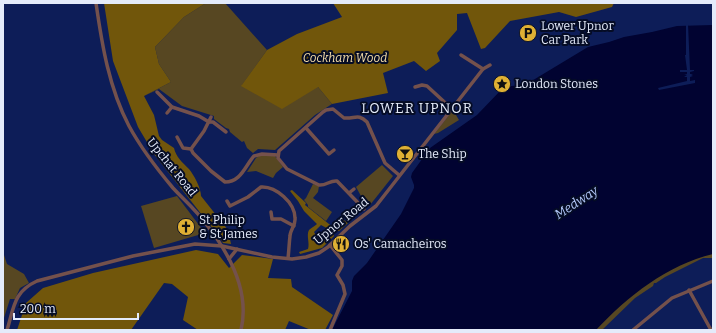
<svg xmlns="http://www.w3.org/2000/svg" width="716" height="333" font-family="Bitter,serif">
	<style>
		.green { fill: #574722 }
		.forest { fill: #71560b }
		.water { fill: #010331 }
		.pier { fill: #0d1d58 }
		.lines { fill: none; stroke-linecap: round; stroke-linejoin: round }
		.street { stroke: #74514c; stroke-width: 3.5 }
		.labels { text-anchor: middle; stroke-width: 4; stroke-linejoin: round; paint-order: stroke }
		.poi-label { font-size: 12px; fill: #e4ebfa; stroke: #050c25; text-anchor: start }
		.park-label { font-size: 12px; font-style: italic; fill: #f6dea9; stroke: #050c25 }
		.street-label { font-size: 12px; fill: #e4ebfa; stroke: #050c25 }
		.water-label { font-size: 13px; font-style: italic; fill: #b0c5f6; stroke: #050c25 }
		.quarter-label { font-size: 14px; letter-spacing: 1px; fill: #e4ebfa; stroke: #050c25 }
	</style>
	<rect width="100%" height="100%" fill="#0d1d58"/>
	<g class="green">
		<path d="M206 3H225L267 50 242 85 318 87 332 104 315 115 275 150 258 149 253 153 247 148 244 141 242 142 230 132 229 129 226 128 214 119V116L182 106 159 89 144 96 171 82 159 64 155 47 184 17Z"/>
		<path d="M453 110 459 120 438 133 434 134Z"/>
		<path d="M259 156H275L283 167 276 173 273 178 256 171 247 172 256 158Z"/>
		<path d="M382 165 393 176 370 205 361 196 356 187Z"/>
		<path d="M313 184 319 186 318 192 313 198 332 212 326 221 308 207V205L304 200 306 198Z"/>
		<path d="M177 196 205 233 154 248 141 206Z"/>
		<path d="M713 240V258H703L665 277 656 283H654L653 286 635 298 602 330H577Z"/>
		<path d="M3 252 7 264 24 274 29 283 20 288 15 299H10L3 321Z"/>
	</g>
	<g class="forest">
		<path d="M104 3H206L184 17 155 47 159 64 171 82 144 96 154 115 159 136 162 140 174 148C176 157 182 162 189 169 194 175 201 188 201 196L228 230 231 244 223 243 217 234 154 154 138 127 113 61Z"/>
		<path d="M333 3H614L612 7 576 17 559 12 510 21 485 48 481 49 467 13 457 14V30L437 53 440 61 426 71 414 61 383 73 388 93 332 104 318 87 282 109 241 86 267 50 297 34 342 17Z"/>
		<path d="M292 190 306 203 305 205 334 228H336L342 219 348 223 339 231H332L321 225 314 232 319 241 333 233 334 236 322 248 300 254 299 252 308 249C310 243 306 235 309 230 311 228 315 226 317 224L304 211 298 201 290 191Z"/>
		<path d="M196 250 218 254 229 268 242 255 273 259 268 278 291 279 292 287 333 315 325 330H311L289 321 285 330H198L183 320 188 297 172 284 164 283 131 330H17L26 303 43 288 93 273Z"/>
	</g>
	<path class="water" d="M713 25V254C667 265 628 296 596 330H332L352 291V281L354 276 367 263 401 214 414 188V185L411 177 412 173 430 148 477 115 502 89 511 86 525 85 588 47 609 42 624 37 652 32 677 26Z"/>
	<path class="pier" d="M686 24H688L690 70H694V71L690 72V74H693L691 75 693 76 690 77V81L695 80V83L659 90 658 88 687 81V77H684L687 75 684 74H687V72H680V70H687L685 55H686Z"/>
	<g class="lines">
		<g class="street">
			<path d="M96 3C102 45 109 88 129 126 141 148 157 169 173 188 184 200 197 211 206 224 229 253 250 292 241 330"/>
			<path d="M461 55 483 69"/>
			<path d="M415 87 422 85 427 86 452 109"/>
			<path d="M157 92 172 107 199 116 209 122H213L226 132"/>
			<path d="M167 113 172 107"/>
			<path d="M211 117 204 131 191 149 193 153 211 171 225 182C241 182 245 166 254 156L262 154 278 155"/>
			<path d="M306 128 329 154 334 150"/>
			<path d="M177 137 183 148 191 149"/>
			<path d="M349 193 354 189"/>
			<path d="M227 201 230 206 248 197 261 187C276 186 295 203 295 218 296 225 290 230 290 236 289 244 289 251 288 258"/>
			<path d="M364 209 337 181C330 180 326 186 319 185L287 169 278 158 279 151 323 112 326 110 333 109 344 118C355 119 358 113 367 122L385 163 399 175"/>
			<path d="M271 212 272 219H281L294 226"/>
			<path d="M330 245 342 260V266L337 275 343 285 345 294 330 330"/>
			<path d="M229 259 237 249"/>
			<path d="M689 290 711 330"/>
			<path d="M7 330C14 308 13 292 37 281L133 256 195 244 222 246 272 257 292 259 306 257 319 253 328 247 350 226 376 206 483 69 490 65"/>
			<path d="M633 330 672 298 713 281"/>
		</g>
	</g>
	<defs>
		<symbol id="parking-disc" viewBox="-11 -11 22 22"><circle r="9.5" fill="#dfb034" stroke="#050c25"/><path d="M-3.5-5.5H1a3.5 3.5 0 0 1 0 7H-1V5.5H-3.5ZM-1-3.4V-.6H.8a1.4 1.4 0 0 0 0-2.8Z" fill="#111"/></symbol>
		<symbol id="sight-disc" viewBox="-11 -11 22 22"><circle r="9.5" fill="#dfb034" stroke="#050c25"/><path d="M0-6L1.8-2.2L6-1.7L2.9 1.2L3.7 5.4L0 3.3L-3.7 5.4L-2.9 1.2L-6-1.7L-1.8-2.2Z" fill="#111"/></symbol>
		<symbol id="bar-disc" viewBox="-11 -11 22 22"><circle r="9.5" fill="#dfb034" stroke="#050c25"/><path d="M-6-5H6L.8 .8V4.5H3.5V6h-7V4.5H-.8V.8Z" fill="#111"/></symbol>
		<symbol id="church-disc" viewBox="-11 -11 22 22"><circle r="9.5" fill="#dfb034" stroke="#050c25"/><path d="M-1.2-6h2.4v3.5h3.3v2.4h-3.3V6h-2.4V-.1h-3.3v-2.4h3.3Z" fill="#111"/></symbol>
		<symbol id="restaurant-disc" viewBox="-11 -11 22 22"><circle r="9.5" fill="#dfb034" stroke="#050c25"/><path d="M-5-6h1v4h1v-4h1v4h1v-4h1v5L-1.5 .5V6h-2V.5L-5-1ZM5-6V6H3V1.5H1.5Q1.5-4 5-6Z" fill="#111"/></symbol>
	</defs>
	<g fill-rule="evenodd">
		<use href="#parking-disc" x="518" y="23" width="20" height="20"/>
		<use href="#sight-disc" x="492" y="74" width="20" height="20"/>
		<use href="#bar-disc" x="395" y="144" width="20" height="20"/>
		<use href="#church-disc" x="176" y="217" width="20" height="20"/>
		<use href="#restaurant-disc" x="331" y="234" width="20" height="20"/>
	</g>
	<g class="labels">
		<g class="poi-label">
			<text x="541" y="30">Lower Upnor<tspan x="541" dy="14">Car Park</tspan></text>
			<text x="515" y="88">London Stones</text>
			<text x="418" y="158">The Ship</text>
			<text x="199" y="224">St Philip<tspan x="199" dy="14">&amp; St James</tspan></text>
			<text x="354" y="248">Os' Camacheiros</text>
		</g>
		<g class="park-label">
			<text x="345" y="62">Cockham Wood</text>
		</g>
		<g class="street-label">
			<text transform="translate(172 167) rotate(51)" y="4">Upchat Road</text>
			<text transform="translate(341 221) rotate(-39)" y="4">Upnor Road</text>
		</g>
		<g class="water-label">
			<text transform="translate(576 202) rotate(-33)" y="5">Medway</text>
		</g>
		<g class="quarter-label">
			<text x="417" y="113">LOWER UPNOR</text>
		</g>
	</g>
	<rect width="716" height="333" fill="none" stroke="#e4ebfa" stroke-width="8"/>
	<path d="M14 313v6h124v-6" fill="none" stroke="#e4ebfa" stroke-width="2"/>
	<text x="20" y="313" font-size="12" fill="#e4ebfa" stroke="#050c25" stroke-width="3" paint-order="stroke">200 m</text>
</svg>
